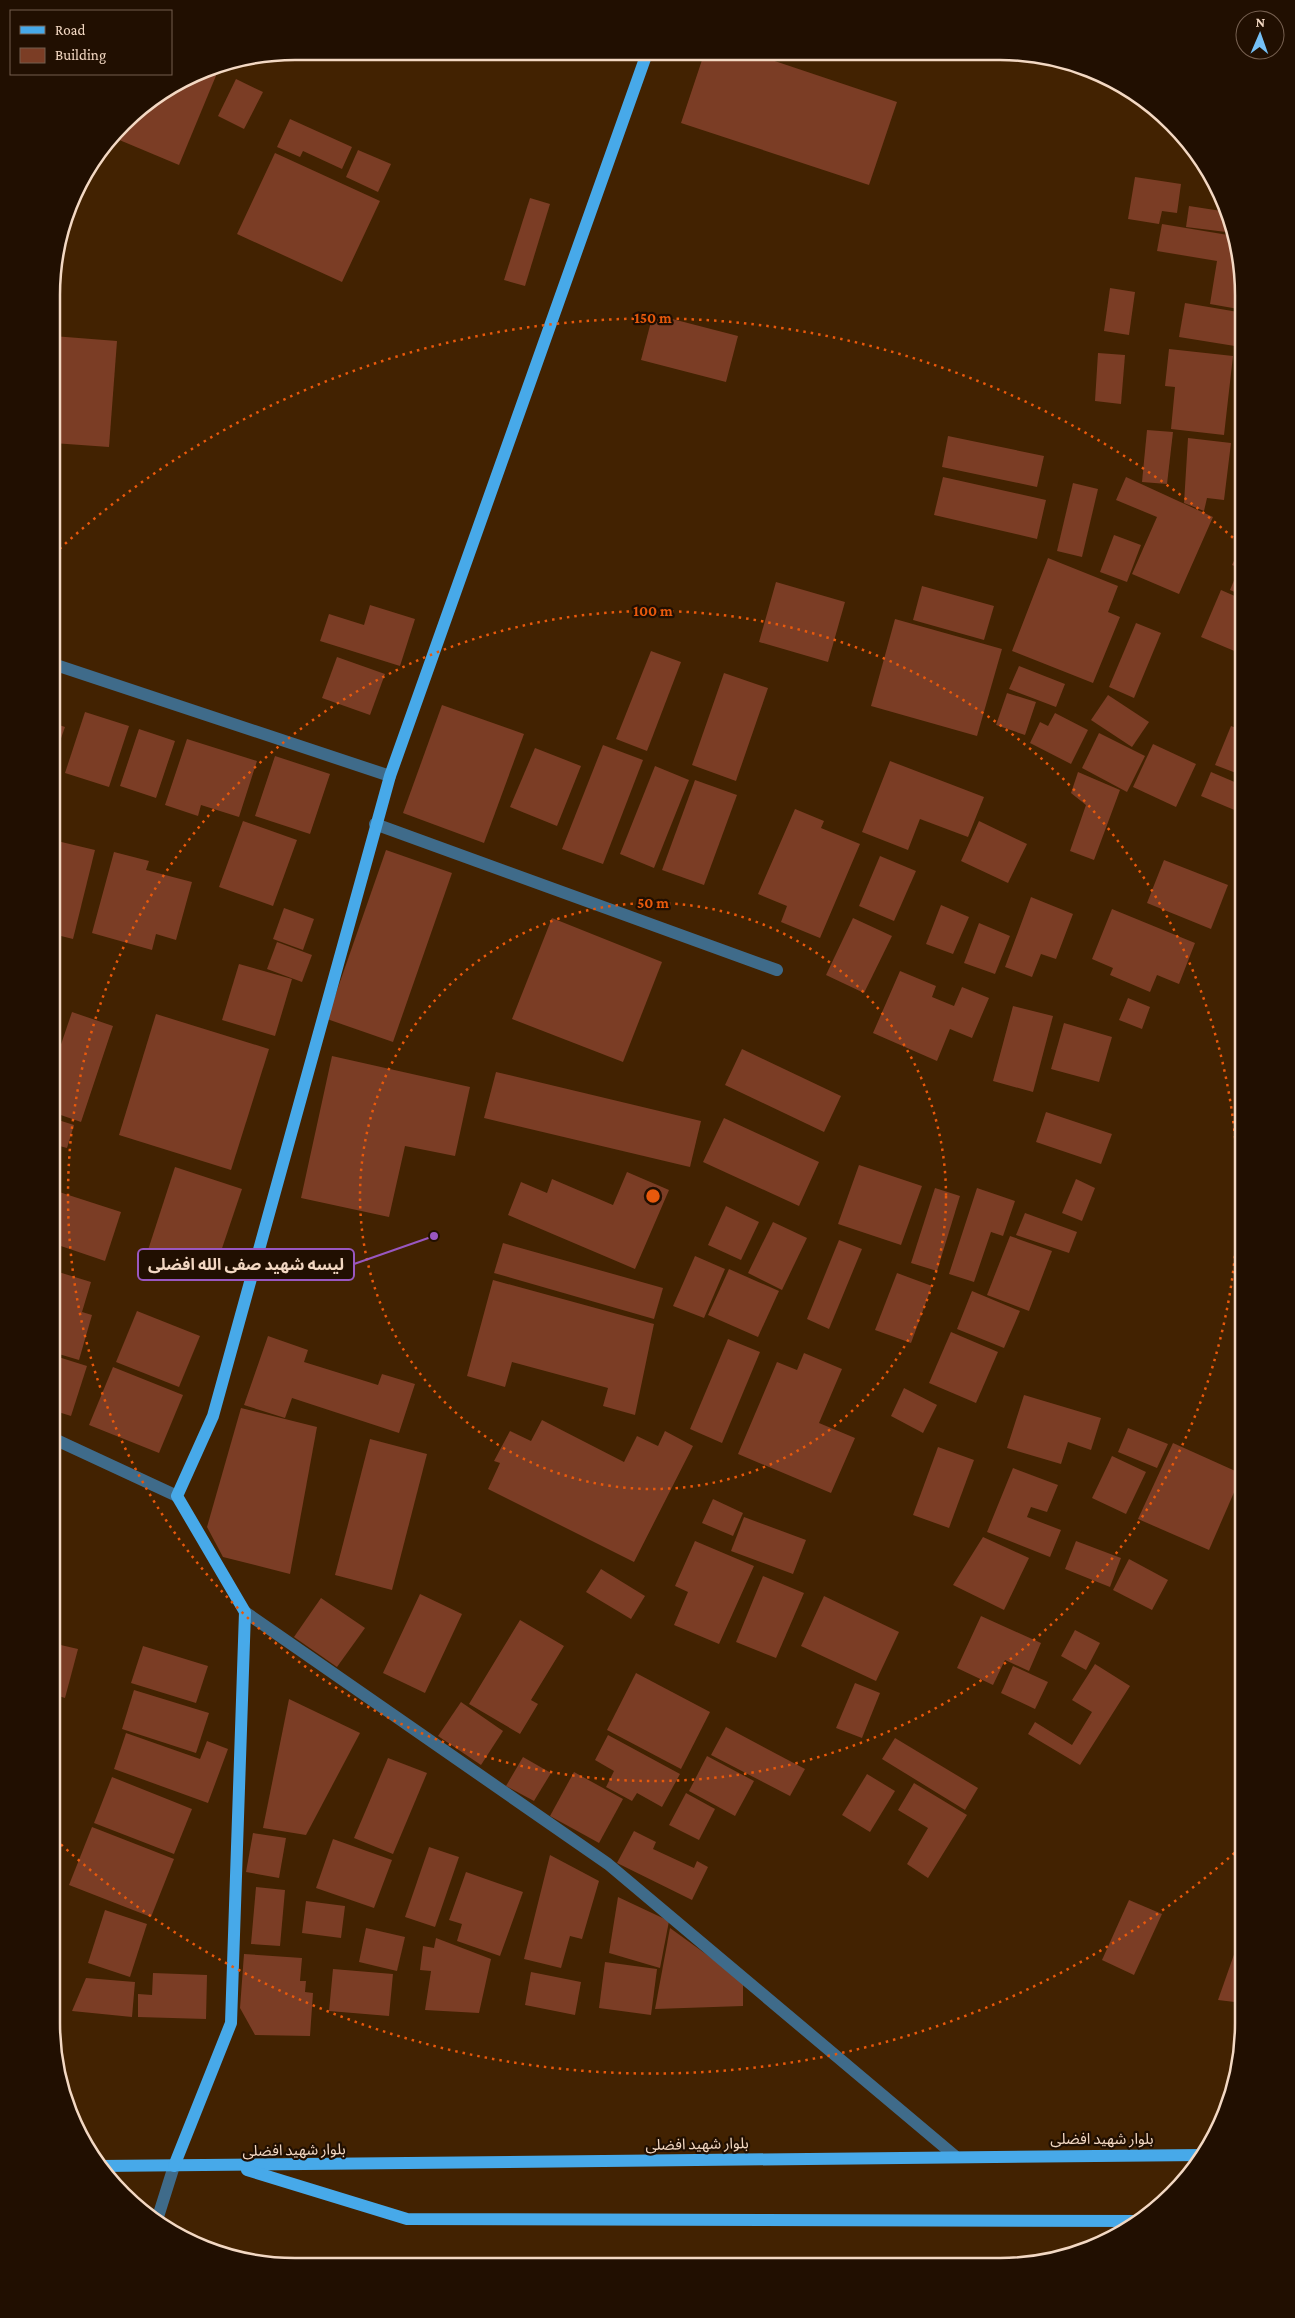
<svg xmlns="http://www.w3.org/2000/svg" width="1295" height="2318" font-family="'Crimson Pro','Noto Sans Arabic',serif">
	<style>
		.building { fill: #7b3d25 }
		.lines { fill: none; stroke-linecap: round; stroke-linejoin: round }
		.minor { stroke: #3f6b8a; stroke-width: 12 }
		.major { stroke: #47a9e9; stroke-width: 12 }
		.ring { fill: none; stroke: #e8590c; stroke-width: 2.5; stroke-dasharray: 2.5 5 }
		.labels { text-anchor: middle; stroke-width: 4.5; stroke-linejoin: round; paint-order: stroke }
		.street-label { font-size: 15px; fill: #f3d8c3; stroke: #210f01 }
		.rim { fill: none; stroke: #f3d8c3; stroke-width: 2.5 }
		.centre { fill: #e8590c; stroke: #210f01; stroke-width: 2.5 }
		.ring-label { font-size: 15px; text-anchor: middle; font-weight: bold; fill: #e8590c; stroke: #210f01; stroke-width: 4.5; stroke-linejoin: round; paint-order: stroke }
		.leader { fill: none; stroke: #9957c0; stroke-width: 2 }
		.callout-dot { fill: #9957c0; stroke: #210f01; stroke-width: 2 }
		.callout { fill: #210f01; stroke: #9957c0; stroke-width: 2 }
		.callout-label { font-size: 16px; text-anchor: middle; font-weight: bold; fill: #f3d8c3 }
	</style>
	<rect width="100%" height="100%" fill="#422201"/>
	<g class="building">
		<path d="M704 54H754L897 102 869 185 681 123Z"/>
		<path d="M220 66 179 165 117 139 121 129 134 112 202 70Z"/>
		<path d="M236 79 263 92 244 129 218 116Z"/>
		<path d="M290 119 352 147 342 169 303 151 300 157 277 147Z"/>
		<path d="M358 150 391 164 378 192 346 177Z"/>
		<path d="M275 153 380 201 342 282 237 234Z"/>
		<path d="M1135 177 1181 184 1177 213 1162 211 1159 224 1128 219Z"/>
		<path d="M530 198 550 204 525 286 504 280Z"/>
		<path d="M1189 206 1228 212 1234 233 1186 227Z"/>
		<path d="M1162 224 1234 236 1244 295V310L1210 304 1217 261 1157 251Z"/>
		<path d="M1110 288 1135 292 1129 335 1104 331Z"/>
		<path d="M1185 303 1244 313 1241 347 1179 337Z"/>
		<path d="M653 314 738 336 726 382 641 360Z"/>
		<path d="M53 336 117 341 109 447 53 443Z"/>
		<path d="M1169 349 1233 356 1224 435 1171 429 1175 387 1165 386Z"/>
		<path d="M1098 353 1125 355 1121 404 1095 401Z"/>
		<path d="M1243 414H1244V449L1235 447Z"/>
		<path d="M1147 430 1173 432 1167 484 1142 482Z"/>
		<path d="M948 436 1044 456 1037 487 942 467Z"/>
		<path d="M1188 438 1231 443 1224 500 1207 498 1204 511 1184 503Z"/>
		<path d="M943 477 1046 500 1037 539 934 515Z"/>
		<path d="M1126 477 1213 517 1179 594 1132 574 1157 517 1116 500Z"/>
		<path d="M1073 483 1098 489 1082 557 1057 551Z"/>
		<path d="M1114 535 1141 545 1127 582 1100 572Z"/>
		<path d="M1244 540V570L1232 565Z"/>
		<path d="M1048 558 1118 586 1108 612 1120 617 1093 683 1012 651Z"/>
		<path d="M1238 571 1244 573V596L1230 590Z"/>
		<path d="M776 582 845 602 828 662 759 642Z"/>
		<path d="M922 586 994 606 984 640 913 620Z"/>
		<path d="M1221 590 1244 600V655L1201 637Z"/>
		<path d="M370 605 415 619 400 666 320 641 329 614 364 625Z"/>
		<path d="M895 619 1002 649 977 736 871 706Z"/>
		<path d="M1136 623 1161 633 1134 698 1109 687Z"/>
		<path d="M651 651 681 662 647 751 616 739Z"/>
		<path d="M337 657 385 674 370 715 322 698Z"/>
		<path d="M1019 666 1065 684 1056 707 1009 689Z"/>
		<path d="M724 673 768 688 736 781 692 765Z"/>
		<path d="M1007 693 1036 702 1025 735 996 725Z"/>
		<path d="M1243 694H1244V711L1238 708Z"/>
		<path d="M1108 695 1149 722 1132 747 1091 720Z"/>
		<path d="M442 705 524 734 484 843 403 813Z"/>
		<path d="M85 712 129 726 109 787 65 773Z"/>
		<path d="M1055 713 1088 730 1071 764 1030 743 1040 722 1048 726Z"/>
		<path d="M53 723 65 727 53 761Z"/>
		<path d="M1231 726 1244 731V776L1215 765Z"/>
		<path d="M139 729 175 741 156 798 120 786Z"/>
		<path d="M1099 733 1145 756 1127 792 1082 768Z"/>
		<path d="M187 739 257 761 239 817 201 805 198 816 165 805Z"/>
		<path d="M1153 744 1196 764 1176 807 1133 787Z"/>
		<path d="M603 745 643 760 603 864 562 849Z"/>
		<path d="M535 748 581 766 557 826 510 807Z"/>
		<path d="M275 756 330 774 310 834 255 816Z"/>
		<path d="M890 761 984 797 968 837 920 819 908 850 862 832Z"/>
		<path d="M655 766 689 780 654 868 620 854Z"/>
		<path d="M1078 772 1120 790 1094 860 1070 851 1086 805 1071 793Z"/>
		<path d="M1211 772 1244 786V814L1201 796Z"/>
		<path d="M695 780 737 795 704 885 662 870Z"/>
		<path d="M795 809 824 821 821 828 860 844 820 938 781 922 787 906 758 894Z"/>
		<path d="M243 821 297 840 273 906 219 887Z"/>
		<path d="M979 821 1027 844 1008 883 961 861Z"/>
		<path d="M53 840 95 850 73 939 53 934Z"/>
		<path d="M386 850 452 873 393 1042 327 1019Z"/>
		<path d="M114 852 149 861 146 870 192 882 176 940 156 934 152 950 92 933Z"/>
		<path d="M880 856 916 871 894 921 859 906Z"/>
		<path d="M1164 860 1228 885 1211 929 1147 903Z"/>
		<path d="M1031 897 1073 914 1056 959 1041 954 1032 977 1005 967Z"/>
		<path d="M941 905 969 917 953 954 926 944Z"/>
		<path d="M284 908 314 919 303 950 273 939Z"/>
		<path d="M1112 909 1195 943 1179 984 1157 975 1150 992 1110 975 1113 968 1092 959Z"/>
		<path d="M552 918 662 962 623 1062 512 1019Z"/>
		<path d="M853 918 892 936 864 993 826 975Z"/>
		<path d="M979 923 1010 936 995 974 964 963Z"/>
		<path d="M277 942 312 955 302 982 267 969Z"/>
		<path d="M239 964 292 979 275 1036 222 1020Z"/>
		<path d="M900 971 936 986 932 997 954 1006 962 987 989 998 972 1038 950 1029 937 1061 873 1033Z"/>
		<path d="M1128 998 1150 1007 1142 1029 1119 1020Z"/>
		<path d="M1013 1006 1053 1016 1033 1092 993 1081Z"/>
		<path d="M72 1012 113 1026 81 1122 52 1112V1071Z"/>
		<path d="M156 1014 269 1049 231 1170 119 1135Z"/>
		<path d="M1064 1023 1112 1037 1099 1082 1051 1069Z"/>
		<path d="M742 1049 841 1096 824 1132 725 1085Z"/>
		<path d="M332 1056 470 1087 455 1156 405 1146 389 1217 301 1198Z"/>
		<path d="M496 1072 701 1121 690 1167 484 1118Z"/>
		<path d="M1046 1112 1112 1134 1101 1164 1036 1142Z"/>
		<path d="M52 1118 74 1125 67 1148 52 1144Z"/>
		<path d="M724 1118 819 1162 799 1206 703 1162Z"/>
		<path d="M859 1165 922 1186 901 1245 838 1224Z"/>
		<path d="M175 1167 242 1189 214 1272 148 1250Z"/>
		<path d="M627 1172 669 1190 635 1269 508 1215 521 1182 547 1193 552 1179 613 1205Z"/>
		<path d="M1076 1179 1095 1188 1082 1221 1062 1213Z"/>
		<path d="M935 1188 960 1196 937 1271 911 1263Z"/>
		<path d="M977 1188 1015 1201 1003 1236 991 1232 974 1282 949 1274Z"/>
		<path d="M53 1190 121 1212 105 1261 52 1243Z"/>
		<path d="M726 1206 759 1222 741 1260 708 1245Z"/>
		<path d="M1025 1213 1077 1232 1069 1253 1016 1235Z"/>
		<path d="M773 1222 807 1238 782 1290 748 1273Z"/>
		<path d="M1010 1236 1052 1251 1029 1311 987 1295Z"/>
		<path d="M839 1240 862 1249 829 1329 807 1319Z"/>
		<path d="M503 1243 663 1288 654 1319 494 1273Z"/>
		<path d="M695 1256 725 1269 704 1318 673 1306Z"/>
		<path d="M729 1269 779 1291 758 1337 708 1315Z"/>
		<path d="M52 1270 91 1282 82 1312 92 1315 79 1360 52 1352Z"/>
		<path d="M897 1273 932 1286 911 1343 875 1330Z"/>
		<path d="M493 1280 654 1324 635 1415 603 1406 608 1388 512 1362 505 1387 467 1376Z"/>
		<path d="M972 1291 1020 1311 1004 1348 957 1329Z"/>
		<path d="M137 1311 200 1336 179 1387 116 1362Z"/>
		<path d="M951 1332 998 1352 976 1403 929 1383Z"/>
		<path d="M268 1336 308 1350 304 1362 378 1385 382 1374 415 1384 399 1433 292 1398 285 1418 244 1405Z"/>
		<path d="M728 1339 760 1352 722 1443 690 1429Z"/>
		<path d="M804 1353 842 1369 819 1423 855 1438 831 1493 738 1454 777 1362 797 1370Z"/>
		<path d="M52 1355 87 1366 71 1416 52 1410Z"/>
		<path d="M113 1367 183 1395 159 1453 89 1425Z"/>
		<path d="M904 1388 937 1405 923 1433 891 1416Z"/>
		<path d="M1024 1395 1101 1418 1091 1450 1068 1442 1061 1464 1007 1448Z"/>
		<path d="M241 1408 317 1427 290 1574 223 1557 207 1527Z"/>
		<path d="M542 1420 624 1462 637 1436 658 1446 665 1431 693 1446 634 1562 488 1489 500 1463 494 1461 510 1431 531 1441Z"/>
		<path d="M1128 1428 1168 1444 1157 1468 1118 1452Z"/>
		<path d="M370 1439 427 1454 392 1590 335 1575Z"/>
		<path d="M1173 1443 1242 1474 1209 1550 1138 1519Z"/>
		<path d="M938 1447 974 1460 949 1528 913 1515Z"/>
		<path d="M1112 1456 1146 1472 1126 1514 1092 1498Z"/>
		<path d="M1013 1468 1058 1485 1047 1512 1031 1507 1027 1517 1061 1530 1050 1557 987 1532Z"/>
		<path d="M713 1499 743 1513 733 1536 702 1523Z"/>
		<path d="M744 1517 806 1540 793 1574 731 1551Z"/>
		<path d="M983 1537 1029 1558 1004 1610 953 1585Z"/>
		<path d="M695 1541 754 1566 719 1644 674 1625 688 1592 675 1586Z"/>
		<path d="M1076 1541 1121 1558 1110 1587 1065 1569Z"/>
		<path d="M1129 1559 1168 1580 1152 1610 1113 1590Z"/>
		<path d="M601 1569 645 1596 631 1619 586 1592Z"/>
		<path d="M763 1576 804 1593 776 1658 736 1642Z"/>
		<path d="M420 1594 462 1614 425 1693 383 1673Z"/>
		<path d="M824 1596 899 1632 876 1681 801 1646Z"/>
		<path d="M321 1598 365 1628 337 1667 294 1637Z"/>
		<path d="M981 1616 1041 1643 1029 1671 1005 1660 993 1685 957 1668Z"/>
		<path d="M520 1620 564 1646 531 1700 538 1704 520 1734 469 1704Z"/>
		<path d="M1075 1630 1100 1643 1086 1670 1061 1656Z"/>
		<path d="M52 1643 78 1649 65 1698 52 1694Z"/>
		<path d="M143 1646 208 1666 196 1703 131 1683Z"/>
		<path d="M1095 1664 1130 1686 1080 1765 1028 1734 1035 1722 1072 1745 1092 1712 1072 1700Z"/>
		<path d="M1013 1666 1048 1682 1035 1709 1001 1693Z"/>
		<path d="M636 1673 710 1712 681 1769 607 1730Z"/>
		<path d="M855 1683 880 1693 862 1738 836 1728Z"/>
		<path d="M134 1690 209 1713 196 1753 122 1729Z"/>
		<path d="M289 1699 360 1733 306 1835 263 1828Z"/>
		<path d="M461 1702 503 1731 481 1765 438 1736Z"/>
		<path d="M726 1727 805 1769 790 1796 711 1755Z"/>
		<path d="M126 1733 200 1759 207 1741 228 1749 208 1803 114 1769Z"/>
		<path d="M608 1735 680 1774 662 1807 637 1793 632 1801 606 1787 614 1771 595 1760Z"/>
		<path d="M895 1738 978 1788 965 1810 882 1759Z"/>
		<path d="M707 1756 754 1781 735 1816 689 1791Z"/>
		<path d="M523 1757 551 1773 534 1801 506 1786Z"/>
		<path d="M388 1758 427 1773 393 1854 354 1838Z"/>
		<path d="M574 1772 623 1799 599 1843 550 1816Z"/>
		<path d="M867 1774 895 1791 870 1832 842 1815Z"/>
		<path d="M112 1777 192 1809 174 1854 94 1823Z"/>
		<path d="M914 1783 967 1815 928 1878 907 1864 928 1828 898 1810Z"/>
		<path d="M686 1793 715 1809 699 1840 669 1825Z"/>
		<path d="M92 1827 174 1859 151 1917 69 1885Z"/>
		<path d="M634 1831 656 1842 653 1849 694 1868 697 1861 708 1867 692 1900 617 1863Z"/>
		<path d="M253 1833 286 1838 279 1878 246 1872Z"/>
		<path d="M333 1839 392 1860 374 1908 316 1888Z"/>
		<path d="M429 1847 459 1857 435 1927 405 1917Z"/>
		<path d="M550 1855 599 1881 582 1939 570 1936 561 1968 524 1959Z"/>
		<path d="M466 1872 523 1892 500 1956 457 1941 462 1924 449 1920Z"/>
		<path d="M256 1887 285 1890 280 1946 251 1944Z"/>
		<path d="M618 1897 669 1921 660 1968 609 1953Z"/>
		<path d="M1129 1900 1162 1914 1134 1975 1102 1960Z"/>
		<path d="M306 1901 345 1906 341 1938 302 1933Z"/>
		<path d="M105 1910 147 1924 130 1977 88 1963Z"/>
		<path d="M366 1928 405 1937 397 1971 359 1962Z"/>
		<path d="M670 1928 743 1981V2006L655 2009Z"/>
		<path d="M1243 1929V2003L1218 2000Z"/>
		<path d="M436 1938 491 1959 479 2013 425 2010 431 1971 420 1970 423 1946 434 1948Z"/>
		<path d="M244 1954 302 1958 300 1981H306L305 1992 313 1993 310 2036 255 2035 240 2008Z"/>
		<path d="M605 1962 657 1969 651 2015 599 2008Z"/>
		<path d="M333 1969 393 1974 389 2016 329 2011Z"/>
		<path d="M531 1972 581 1982 575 2015 525 2005Z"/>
		<path d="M153 1973 207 1975 206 2019 138 2017V1994L152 1995Z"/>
		<path d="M86 1978 135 1982 132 2017 72 2011Z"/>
	</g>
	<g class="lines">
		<g class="minor">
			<path d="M53 664 390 776"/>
			<path d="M375 824 777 970"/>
			<path d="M52 1438 177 1496"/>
			<path d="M245 1612 608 1864 955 2156"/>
			<path d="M157 2220 174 2166"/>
		</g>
		<g class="major">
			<path d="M99 2166C467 2165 835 2156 1203 2155"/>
			<path d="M174 2166 231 2023 245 1612 177 1496 213 1416 390 776 647 53"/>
			<path d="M247 2170 407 2219 1141 2221"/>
		</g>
	</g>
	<g class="ring">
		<circle cx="653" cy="1196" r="293"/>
		<circle cx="653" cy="1196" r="585"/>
		<path d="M1240 1848A878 878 0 0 1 54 1838M54 554A878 878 0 0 1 1240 544"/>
	</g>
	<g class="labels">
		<g class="street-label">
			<text x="1102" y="2144">بلوار شهید افضلی</text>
			<text transform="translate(697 2144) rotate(-1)" y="5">بلوار شهید افضلی</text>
			<text transform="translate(294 2150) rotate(-1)" y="5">بلوار شهید افضلی</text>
		</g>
	</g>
	<path d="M0 0H1295V2318H0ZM295 60H1000A235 235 0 0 1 1235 295V2023A235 235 0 0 1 1000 2258H295A235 235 0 0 1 60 2023V295A235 235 0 0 1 295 60Z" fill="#210f01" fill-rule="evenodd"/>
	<path class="rim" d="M295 60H1000A235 235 0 0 1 1235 295V2023A235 235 0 0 1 1000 2258H295A235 235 0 0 1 60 2023V295A235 235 0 0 1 295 60Z"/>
	<circle cx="653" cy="1196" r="8" class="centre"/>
	<g class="ring-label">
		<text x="653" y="323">150 m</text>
		<text x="653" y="616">100 m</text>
		<text x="653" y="908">50 m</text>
	</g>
	<path class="leader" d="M434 1236L354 1264"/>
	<circle class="callout-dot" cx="434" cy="1236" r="5"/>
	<rect class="callout" x="138" y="1249" width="216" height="31" rx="5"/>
	<g class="callout-label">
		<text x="246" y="1270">لیسه شهید صفی الله افضلی</text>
	</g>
	<rect x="10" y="10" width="162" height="65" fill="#210f01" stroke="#755f4f"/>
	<rect x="20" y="26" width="25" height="8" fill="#47a9e9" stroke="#755f4f"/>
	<text x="55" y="35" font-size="15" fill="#f3d8c3">Road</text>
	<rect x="20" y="48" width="25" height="15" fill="#7b3d25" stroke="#755f4f"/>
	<text x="55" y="60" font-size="15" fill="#f3d8c3">Building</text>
	<g transform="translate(1260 35) rotate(2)"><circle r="24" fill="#210f01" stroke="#755f4f"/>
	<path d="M0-4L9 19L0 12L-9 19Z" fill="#75c0f6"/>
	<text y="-8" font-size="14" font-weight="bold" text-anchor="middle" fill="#f3d8c3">N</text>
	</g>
</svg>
